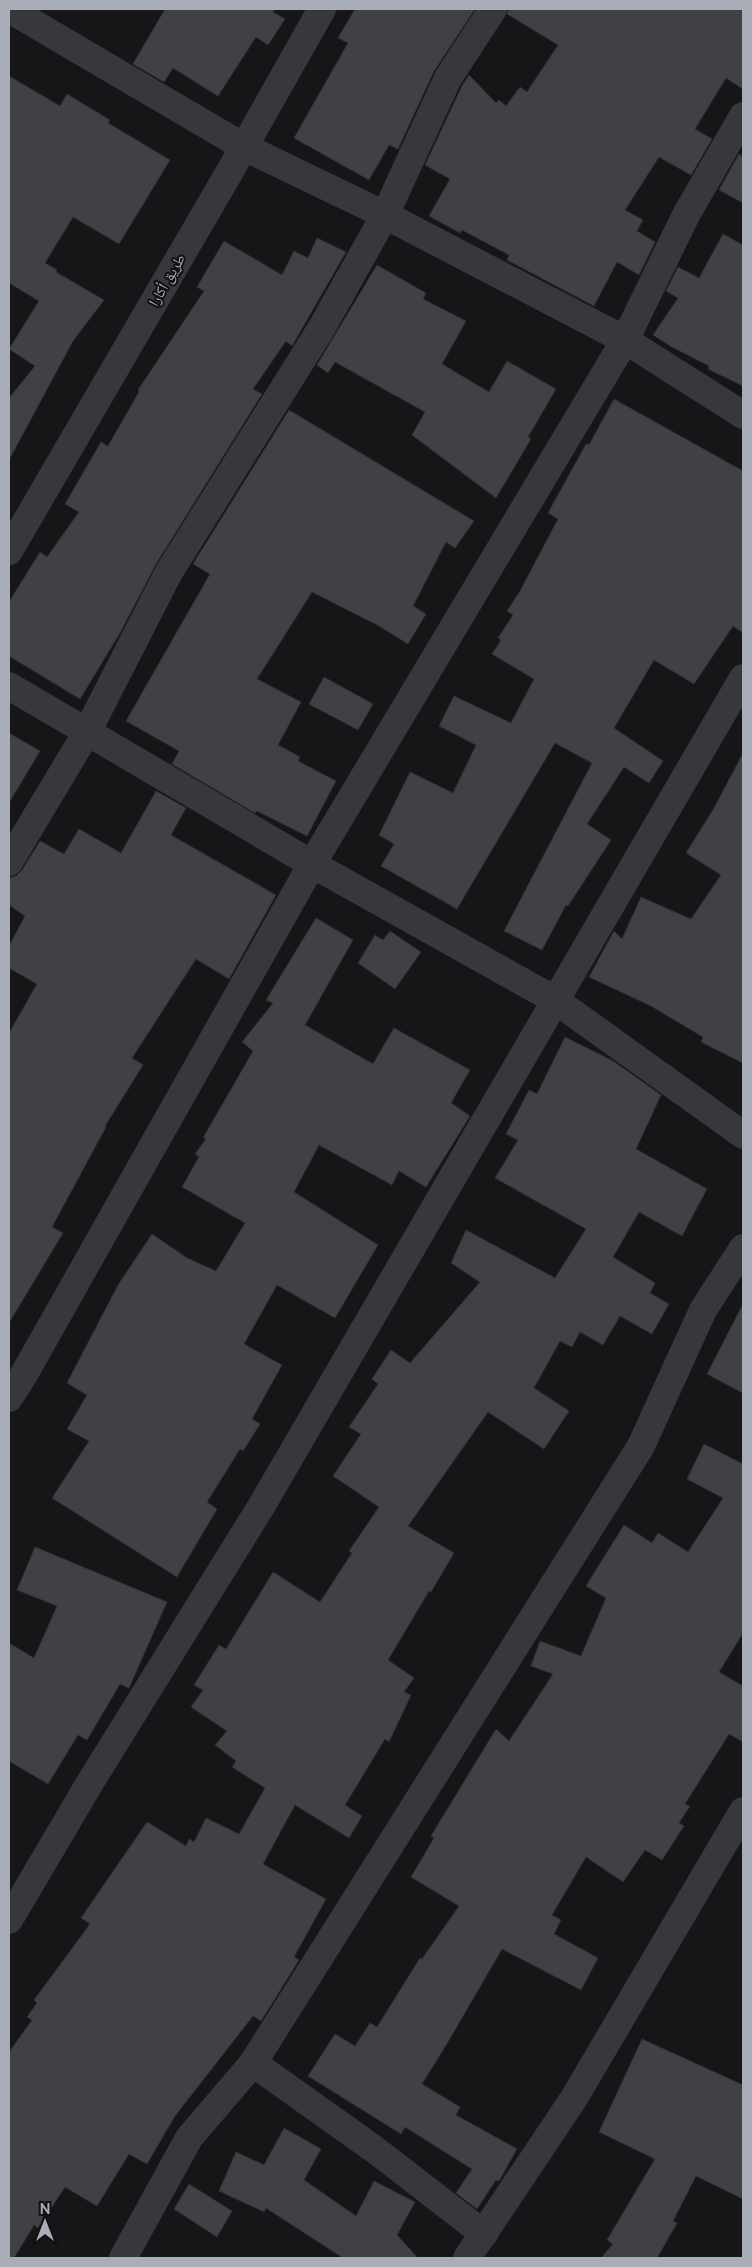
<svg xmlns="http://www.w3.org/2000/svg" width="752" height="2267" font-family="Raleway,'Noto Naskh Arabic',sans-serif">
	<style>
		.building { fill: #404145; stroke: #303034 }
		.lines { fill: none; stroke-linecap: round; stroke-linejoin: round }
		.minor { stroke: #37383d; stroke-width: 28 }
		.labels { text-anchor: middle; stroke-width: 4; stroke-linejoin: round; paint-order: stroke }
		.street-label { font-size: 15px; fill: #a8adb8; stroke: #111113 }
	</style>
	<rect width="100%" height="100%" fill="#161618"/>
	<g class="building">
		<path d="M165 9H275L273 12 285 19 268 45 256 37 218 96 173 68 164 82 133 64Z"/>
		<path d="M355 9H475L434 71 398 149 389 145 369 180 294 138 348 43 338 38Z"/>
		<path d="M508 9H743V89L726 78 695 129 712 139 691 175 659 157 625 210 643 220 637 231 655 242 639 275 617 262 594 306 507 260 509 255 462 230 460 233 429 216 450 179 425 165 462 86 469 75 496 103 499 100 506 106 520 87 527 92 558 45 507 14Z"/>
		<path d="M9 76 60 106 67 94 110 120 108 123 170 160 119 244 73 217 45 263 57 270 56 272 104 300 73 341 9 460V398L35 366 9 349 39 301 9 283Z"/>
		<path d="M739 154 743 157V203L719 190Z"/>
		<path d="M723 234 743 245V386L708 369 709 366 672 347 653 335 678 298 666 291 678 267 699 278Z"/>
		<path d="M317 238 346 252 292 346 286 341 253 389 262 394 156 564 120 633 80 699 9 656V602L40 552 47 557 79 512 65 504 101 442 108 446 139 392 138 390 204 291 197 287 224 241 282 275 294 251 308 258Z"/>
		<path d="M377 265 426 293 423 299 466 321 442 364 489 392 507 361 556 389 528 437 531 439 496 498 412 435 425 412 335 362 328 373 317 365Z"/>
		<path d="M614 399 743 471V633L733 626 694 684 654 660 614 728 663 761 649 783 624 767 587 824 611 840 568 906 566 905 542 950 504 931 592 763 555 743 457 909 381 866 394 844 379 835 410 772 453 793 476 745 439 726 454 696 511 723 534 679 492 654 501 640 498 638 513 615 507 611 520 591 558 519 548 513 586 444 589 445Z"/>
		<path d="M289 410 474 521 455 548 446 542 413 606 426 614 408 644 379 626 312 592 257 679 301 702 278 745 300 757 298 761 336 781 307 836 257 811 255 813 172 764 179 751 126 721 210 574 193 564Z"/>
		<path d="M324 677 373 704 358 730 309 704Z"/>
		<path d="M9 733 40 751 9 803Z"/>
		<path d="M743 753V1063L701 1042 703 1037 651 1006 589 977 614 931 622 939 641 897 691 919 721 875 686 853 713 810Z"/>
		<path d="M156 791 186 808 171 835 276 895 229 979 196 959 132 1058 143 1065 105 1126 106 1127 52 1227 63 1233 9 1323V1033L37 984 9 968V946L25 916 9 905V878L16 876 22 870 40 841 64 854 79 829 121 853Z"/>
		<path d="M316 918 353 940 305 1025 373 1064 394 1028 470 1070 451 1103 470 1116 426 1187 399 1171 392 1185 319 1145 294 1192 378 1245 335 1318 277 1285 244 1344 282 1365 252 1419 260 1424 243 1451 240 1449 207 1502 217 1509 177 1577 52 1498 89 1441 67 1429 87 1395 67 1383 118 1285 152 1234 187 1258 216 1271 245 1223 182 1187 199 1157 195 1154 206 1139 203 1138 253 1051 242 1042 273 1003 266 1000Z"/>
		<path d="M390 931 421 952 395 989 358 963 375 935 383 940Z"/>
		<path d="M565 1037 613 1061 661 1095 636 1149 707 1189 682 1236 639 1212 613 1257 655 1283 650 1293 669 1304 652 1334 620 1316 603 1345 580 1332 572 1347 560 1341 534 1388 569 1411 544 1449 488 1412 408 1526 454 1553 431 1592 429 1591 388 1660 414 1678 404 1692 411 1695 389 1742 385 1739 345 1805 362 1816 349 1838 295 1805 263 1864 326 1899 294 1957 299 1960 261 2021 253 2016 175 2116 147 2164 129 2154 97 2206 65 2187 38 2228 34 2225 14 2258H9V2052L32 2020 27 2017 37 2003 34 2000 90 1924 81 1918 147 1822 186 1846 189 1839 194 1842 206 1818 239 1834 265 1788 232 1767 236 1761 215 1745 227 1731 191 1707 203 1690 194 1685 219 1645 226 1649 273 1572 320 1602 352 1553 349 1551 379 1507 333 1476 361 1434 349 1427 378 1384 372 1379 391 1350 410 1363 480 1282 451 1263 466 1230 555 1278 586 1229 495 1178 518 1140 506 1134 529 1090 537 1094Z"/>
		<path d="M743 1304V1393L707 1374Z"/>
		<path d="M704 1444 743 1464V1633L719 1672 743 1686V1742L729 1734 685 1804 690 1806 679 1823 684 1826 662 1860 645 1850 623 1882 586 1857 552 1915 561 1920 554 1934 598 1958 581 1990 502 1949 448 2042 422 2084 460 2107 456 2115 517 2149 499 2181 496 2180 477 2209 456 2193 472 2169 405 2127 401 2134 308 2076 335 2034 355 2046 370 2023 377 2027 420 1958 422 1959 459 1906 411 1877 434 1838 431 1836 496 1729 509 1741 553 1674 531 1666 540 1641 581 1656 606 1598 586 1586 624 1525 652 1543 658 1533 688 1552 723 1498 687 1479Z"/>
		<path d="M35 1547 167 1602 129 1688 120 1684 87 1740 78 1735 48 1784 9 1761V1643L34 1658 57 1606 17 1590Z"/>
		<path d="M642 2039 743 2085V2199L696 2176 673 2221 677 2223 657 2258H601L613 2244 607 2240 655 2159 599 2132Z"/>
		<path d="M284 2128 321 2149 304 2180 356 2216 374 2181 415 2202 397 2235 418 2258H343L266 2208 264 2212 219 2191 236 2152 264 2165Z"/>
		<path d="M189 2184 232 2211 217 2237 174 2209Z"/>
	</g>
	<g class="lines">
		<g class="minor">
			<path d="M9 9 244 147 385 215 625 340 743 415"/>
			<path d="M9 551 244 147 322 9"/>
			<path d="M9 686 312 864 555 1000 743 1135"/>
			<path d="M9 862 87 732 169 572 321 329 385 215 448 78 493 9"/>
			<path d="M9 1398 23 1376 312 864 625 340 686 215 743 116"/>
			<path d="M9 1920 91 1781 262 1505 743 678"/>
			<path d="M253 2063 374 2149 484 2234"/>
			<path d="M123 2258 189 2138 253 2063 641 1446 703 1310 743 1248"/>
			<path d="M467 2258 574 2098 743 1811"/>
		</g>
	</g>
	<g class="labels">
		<g class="street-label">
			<text transform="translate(167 280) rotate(-60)" y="5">طريق أكارا</text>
		</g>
	</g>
	<rect width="752" height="2267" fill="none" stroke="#a8adb8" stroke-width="20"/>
	<g transform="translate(45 2222)" stroke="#111113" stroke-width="4" paint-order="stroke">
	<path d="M0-4L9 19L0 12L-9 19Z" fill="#a8adb8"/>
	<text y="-8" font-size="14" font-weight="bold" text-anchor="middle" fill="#a8adb8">N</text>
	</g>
</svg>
